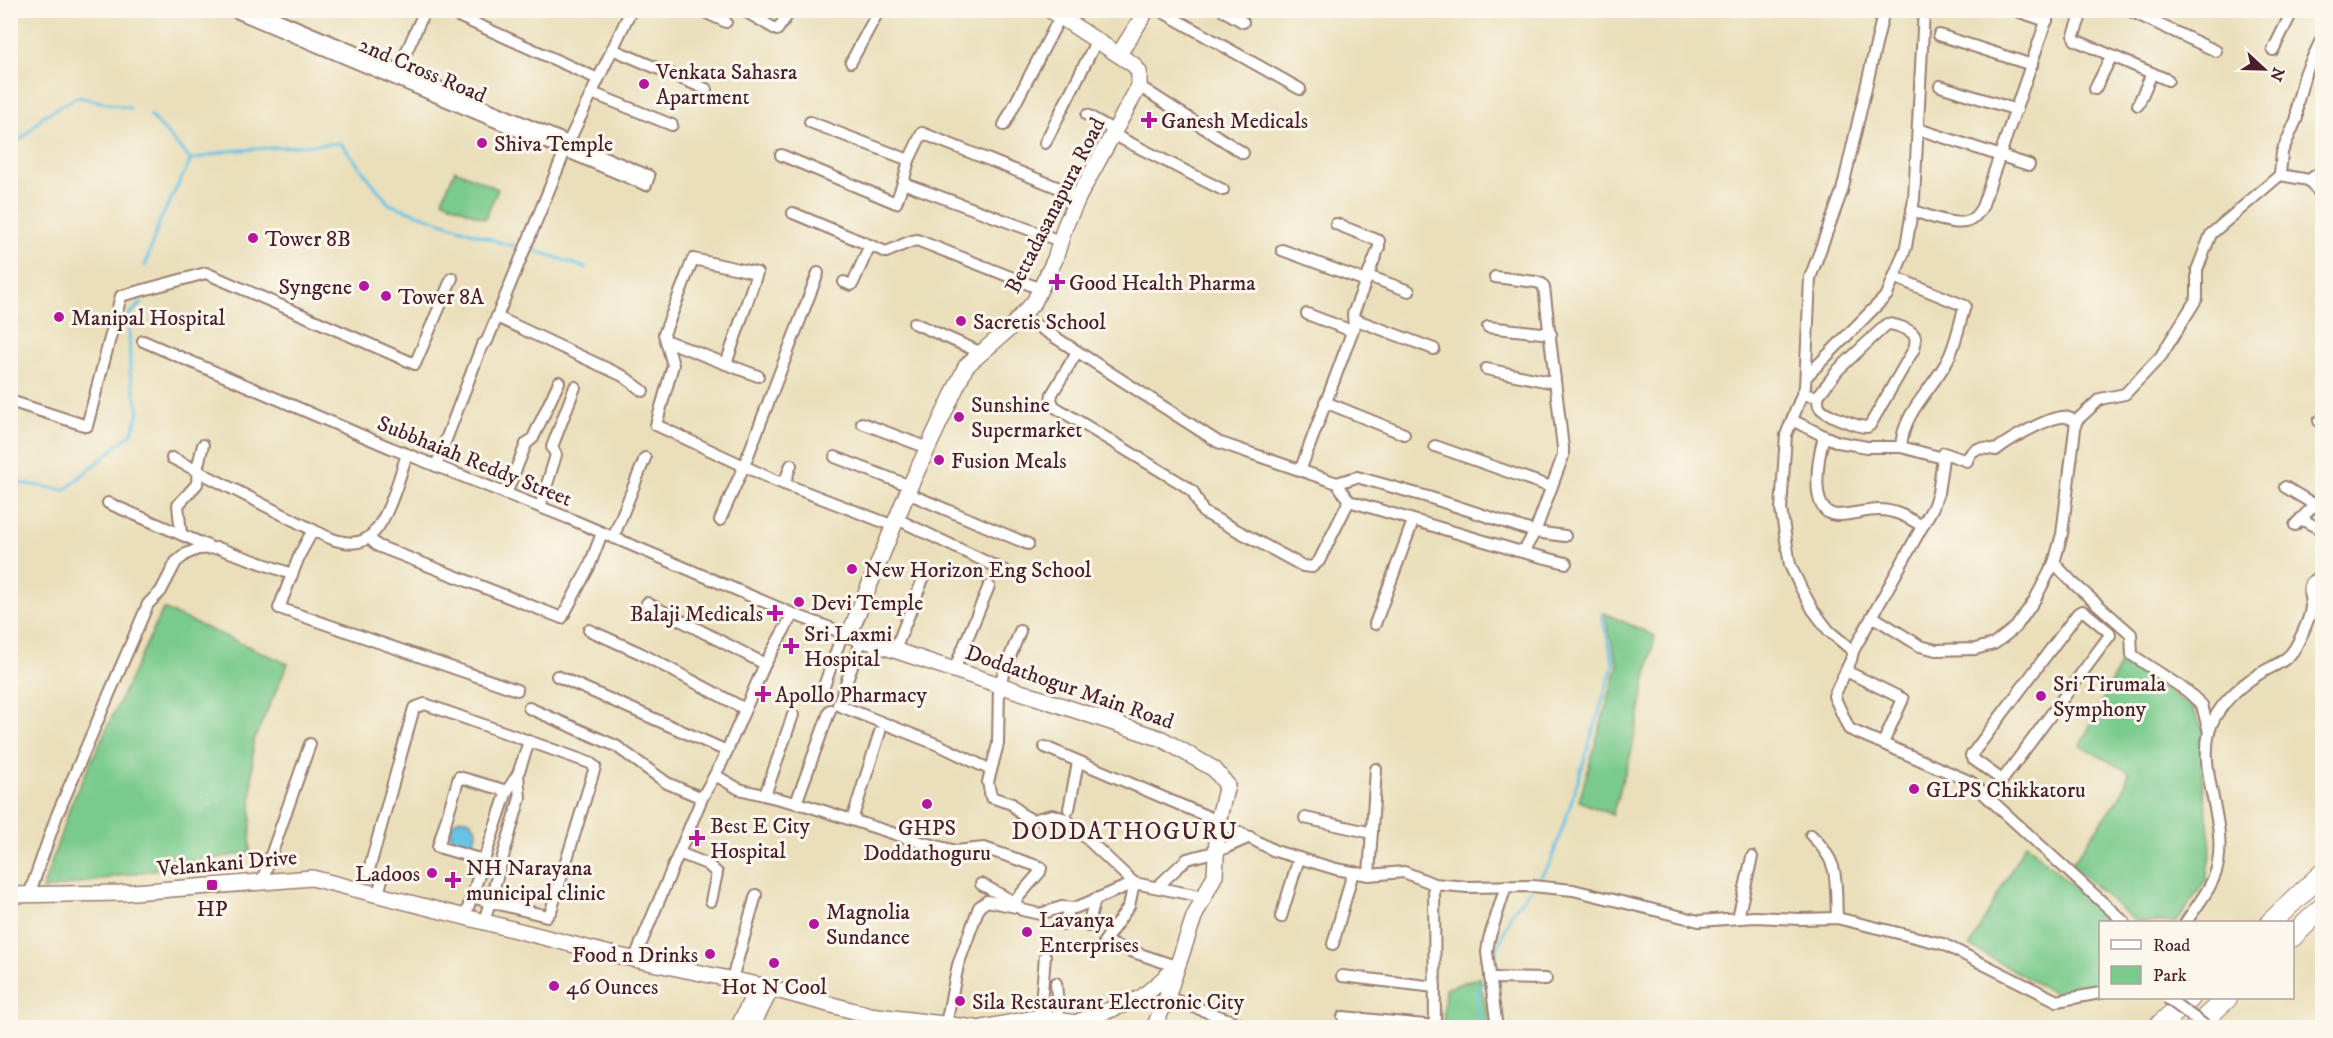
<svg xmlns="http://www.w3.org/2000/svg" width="2333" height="1038" font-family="'IM FELL DW Pica',serif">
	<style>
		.green { fill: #79ca8c; stroke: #62745c; stroke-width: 1.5 }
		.water { fill: #66c3e4; stroke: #587188; stroke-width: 1.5 }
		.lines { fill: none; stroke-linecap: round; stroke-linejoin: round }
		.stream { stroke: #66c3e4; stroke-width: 3 }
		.street-casing { stroke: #9a7f72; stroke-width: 14 }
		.secondary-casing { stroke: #9a7f72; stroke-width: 18 }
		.highway-casing { stroke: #9a7f72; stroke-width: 22 }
		.street { stroke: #fff; stroke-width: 10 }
		.secondary { stroke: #fff; stroke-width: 15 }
		.highway { stroke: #fff; stroke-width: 20 }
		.street-bridge-casing { stroke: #9a7f72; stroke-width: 14; stroke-linecap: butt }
		.street-bridge { stroke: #fff; stroke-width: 10 }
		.poi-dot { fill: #b5179e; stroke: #fbf7ec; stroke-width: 2 }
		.labels { text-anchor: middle; stroke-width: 6; stroke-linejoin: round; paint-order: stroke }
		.street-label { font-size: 22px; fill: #4a1f2b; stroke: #fbf7ec }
		.poi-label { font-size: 22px; fill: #4a1f2b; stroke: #fbf7ec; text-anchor: start }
		.neighbourhood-label { font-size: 24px; letter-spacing: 1.5px; fill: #4a1f2b; stroke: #fbf7ec }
	</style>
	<rect width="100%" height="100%" fill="#fbf7ec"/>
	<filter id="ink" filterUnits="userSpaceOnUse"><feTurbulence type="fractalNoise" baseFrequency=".0167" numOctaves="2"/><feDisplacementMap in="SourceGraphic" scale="12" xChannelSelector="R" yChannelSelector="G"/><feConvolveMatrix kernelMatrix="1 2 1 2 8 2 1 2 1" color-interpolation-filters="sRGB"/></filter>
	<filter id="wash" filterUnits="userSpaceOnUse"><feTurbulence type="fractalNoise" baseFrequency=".008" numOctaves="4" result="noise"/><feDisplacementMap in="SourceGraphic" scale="24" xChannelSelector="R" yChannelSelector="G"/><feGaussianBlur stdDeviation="1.35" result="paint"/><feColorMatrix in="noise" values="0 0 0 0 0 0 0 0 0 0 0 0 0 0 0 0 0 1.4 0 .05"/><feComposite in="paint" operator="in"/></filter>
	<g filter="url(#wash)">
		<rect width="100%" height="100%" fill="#eadfba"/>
		<g class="green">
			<path d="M455 170 498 189 485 219 442 200Z"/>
			<path d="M163 609 288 664 253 742 250 852 42 890 71 804Z"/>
			<path d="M1604 613 1655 636 1631 753 1612 815 1579 801 1618 665Z"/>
			<path d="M2121 662 2193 708 2205 735 2202 776 2211 848 2206 880 2177 922H2136L2071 865 2123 792 2129 772 2080 746Z"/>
			<path d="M2026 843 2111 922H2100V988L2058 995 1970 946Z"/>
			<path d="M1479 977 1490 1027H1443L1445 989Z"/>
		</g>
		<circle class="water" cx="463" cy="832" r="13"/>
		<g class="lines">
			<g class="stream">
				<path d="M150 115 191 160"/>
				<path d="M10 146 26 135 43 116 77 97 130 108"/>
				<path d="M528 248 586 268"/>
				<path d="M145 266 160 220 191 160 227 151 341 143 389 204 505 244 521 247"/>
				<path d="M10 486 20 483 65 490 132 433 139 412 130 373 129 315 142 302"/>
				<path d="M1535 883 1550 864 1570 806 1614 663 1601 614"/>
				<path d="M1492 962 1512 912 1531 889"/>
				<path d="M1481 1028 1476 1000 1486 976"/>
			</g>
		</g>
	</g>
	<g filter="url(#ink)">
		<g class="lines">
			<defs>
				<g id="street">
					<path d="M231 10 646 185 649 176 257 10"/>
					<path d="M445 10 598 79"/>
					<path d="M700 10 726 22"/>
					<path d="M743 10 777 30 791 10"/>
					<path d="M1159 10 1300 89"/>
					<path d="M1222 10 1243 22"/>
					<path d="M2014 10 2047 21"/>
					<path d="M2083 10 2074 35 2075 40 2168 80"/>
					<path d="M2128 10 2216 51"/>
					<path d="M1939 35 2032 65"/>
					<path d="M612 49 706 89"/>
					<path d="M2273 50 2293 10"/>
					<path d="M851 62 879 10"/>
					<path d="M397 73 425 10"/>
					<path d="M1139 86 1243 153"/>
					<path d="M1940 86 2017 110"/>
					<path d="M2095 89 2111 57"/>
					<path d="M592 93 672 125"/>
					<path d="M2138 105 2152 73"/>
					<path d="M1087 115 1115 131"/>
					<path d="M810 122 909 160 903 183 1060 241"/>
					<path d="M1004 125 1060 17"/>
					<path d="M1918 129 2029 165"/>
					<path d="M1114 135 1223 190"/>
					<path d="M1045 143 1097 40"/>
					<path d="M781 155 896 203 903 183"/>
					<path d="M909 160 922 133 1079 196"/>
					<path d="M2280 175 2309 180 2322 171"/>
					<path d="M2309 180 2322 196"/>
					<path d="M1912 210C1925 215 1956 227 1969 221 1975 218 1979 212 1982 207L2050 10"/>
					<path d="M793 213 886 252C898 248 905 242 917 240L1041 289"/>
					<path d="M1282 250 1366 281"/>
					<path d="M1368 276 1409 291"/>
					<path d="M1894 277 1965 306C1959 324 1956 345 1947 361 1931 391 1903 412 1901 447"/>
					<path d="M844 282 851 285 853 283 870 245"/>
					<path d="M1307 314 1352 331"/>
					<path d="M1022 316 1218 442 1337 483 1357 477 1428 497 1535 532 1563 456V448L1544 287 1542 284 1536 282 1495 277"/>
					<path d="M497 317 623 376 643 391"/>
					<path d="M1354 319 1434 349"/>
					<path d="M914 323 982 353"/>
					<path d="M1488 327 1551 334"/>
					<path d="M143 341 391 448 568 518 793 614"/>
					<path d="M667 341 726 364 757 273 693 259 664 334 673 365 656 425 774 480 894 526"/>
					<path d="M1077 352 1052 394 1051 401 1055 407 1184 485 1193 492 1203 512 1303 566 1312 567 1319 561 1349 501"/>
					<path d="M726 364 758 376"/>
					<path d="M1486 369 1555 383"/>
					<path d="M1806 377 1887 295 1906 247 1914 199 1924 10"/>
					<path d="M1802 395 1818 396 1838 370 1887 324C1894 324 1910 329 1914 335 1917 339 1915 345 1914 349L1870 425 1867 427C1858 427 1822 414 1819 406 1818 405 1818 397 1818 396"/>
					<path d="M10 401 87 426 121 296 206 273 415 364 452 278"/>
					<path d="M1325 402 1404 434"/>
					<path d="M1792 420 1824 436C1819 454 1807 514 1837 515 1851 515 1865 510 1879 510 1895 510 1909 518 1922 526"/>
					<path d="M2319 421 2322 423"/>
					<path d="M862 423 928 448"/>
					<path d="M1824 436 1838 442 1867 447H1901L1943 458 1944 453 1967 461C1972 445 1983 448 1996 450 2008 440 2047 418 2062 417 2066 416 2071 419 2076 421"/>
					<path d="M1435 446 1551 487"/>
					<path d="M407 454C399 477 385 538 358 542 341 545 327 537 313 530L300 554 279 608 517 690"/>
					<path d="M835 457 910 486"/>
					<path d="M172 458 313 530"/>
					<path d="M1943 458 1938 493 1933 507 1853 651 1851 660 1834 696 1849 729 1971 782 2124 922"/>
					<path d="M436 466 482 345 487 341 569 141 631 10"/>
					<path d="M1300 471 1354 327 1353 314 1379 247V241L1336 224"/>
					<path d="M1337 483 1349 501 1518 551 1525 549 1535 532 1565 536"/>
					<path d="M784 484 791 465"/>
					<path d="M2285 487 2315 505"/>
					<path d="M907 493 1028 544"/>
					<path d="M506 494 526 444 533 438 559 382"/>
					<path d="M108 503 208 546"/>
					<path d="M540 507 556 455 552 447 575 387"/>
					<path d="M897 519 1005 571"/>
					<path d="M2301 519 2322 530"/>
					<path d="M720 520 744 466 818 273"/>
					<path d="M2295 525 2322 497"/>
					<path d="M181 534 178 505 197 484 198 465 203 445"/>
					<path d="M369 538 378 546 562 618 589 567 602 533"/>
					<path d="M613 538 645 458"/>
					<path d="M1518 551 1566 563"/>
					<path d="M2054 563 2072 582 2131 634 2132 655 2187 691 2202 705 2209 732"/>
					<path d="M647 603 765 664"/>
					<path d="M1872 616 1920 646 1936 650 1975 649 1994 644 2016 627 2034 601 2054 563 2062 534 2076 421 2100 399 2125 394 2161 356 2197 298V270L2211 234 2280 175 2282 152 2297 118V104L2305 74 2322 38"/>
					<path d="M1375 624 1413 521"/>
					<path d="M589 630 640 653 745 709"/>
					<path d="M1020 631 999 685 998 744 988 782 991 797 1012 804 1021 814 1032 820 1052 815 1066 819 1134 883 1129 906 1104 942 1178 967"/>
					<path d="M862 639 838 705 941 746 991 770"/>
					<path d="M895 650 923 579"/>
					<path d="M1853 651 1829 631 1813 610 1802 590 1790 565 1781 509 1786 435 1805 387 1810 278 1842 191 1884 10"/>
					<path d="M954 670 989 586"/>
					<path d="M1846 671 1903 699 1883 743"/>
					<path d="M557 676 727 751"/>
					<path d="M822 692 843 632"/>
					<path d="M529 708 616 746 667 783 702 798"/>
					<path d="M1045 747 1218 821 1275 851 1336 869 1369 875 1404 872 1434 884 1467 887 1532 886 1573 890 1699 921 1755 917 1800 919 1837 918 1943 944 2057 1001 2100 993"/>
					<path d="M715 775 739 789 808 806 917 841 956 851 984 848 1040 867 1041 868 1040 872 1014 902"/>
					<path d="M765 795 793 715"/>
					<path d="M1989 798 2110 635 2109 632 2086 613 2082 611 2078 613 1973 753 1971 756 1973 759 2002 780"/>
					<path d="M796 803 830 710"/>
					<path d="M1069 809 1078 762"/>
					<path d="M1305 818 1372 833"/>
					<path d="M852 820 880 732"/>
					<path d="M1811 835C1841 864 1835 879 1837 918"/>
					<path d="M679 853 707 864 717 873 711 901"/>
					<path d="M483 860 438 847 459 777 507 791"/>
					<path d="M1369 875 1376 769"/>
					<path d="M262 881 310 744"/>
					<path d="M981 884 1014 902 1022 910 1040 914 1062 907 1075 908 1134 883 1204 897"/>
					<path d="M1434 884 1435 1028"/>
					<path d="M1157 887 1187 859 1218 851 1250 837"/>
					<path d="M29 895 57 815 148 604 161 591 176 562 186 554 198 549 218 548 292 574"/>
					<path d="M378 895 382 879 371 874 369 870 414 708 425 704 590 763 595 767 551 911 547 916 471 897"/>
					<path d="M465 917 507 791 518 774 529 742"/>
					<path d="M1281 917 1299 858"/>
					<path d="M1738 918 1752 857"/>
					<path d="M484 922 520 798 518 774"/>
					<path d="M2186 922C2198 904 2215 884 2218 863 2226 819 2199 775 2209 732 2215 708 2239 686 2259 674 2272 666 2287 662 2295 648 2301 637 2311 618 2311 605 2311 598 2307 590 2311 583 2314 579 2318 578 2322 577"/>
					<path d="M1064 925 1069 908"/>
					<path d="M1088 926 1095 899"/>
					<path d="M1333 944 1353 872"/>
					<path d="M634 960 702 798 722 762 765 664 793 614 849 635"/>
					<path d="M1342 976 1435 987"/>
					<path d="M1490 978 1546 979"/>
					<path d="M732 979 756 895"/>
					<path d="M1056 983 1059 1019"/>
					<path d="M1167 997 1251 1028"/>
					<path d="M1343 1017 1435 1026"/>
					<path d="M946 1024 958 965 979 907 987 901 1016 907"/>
					<path d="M1039 1028 1045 956"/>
					<path d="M1095 1028V1015"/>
					<path d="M1497 1028 1487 952 1489 939 1506 886"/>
				</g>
				<g id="secondary">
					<path d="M1050 10 1134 65 1139 72V86L1079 196 1065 226 1055 259 1034 302 1010 328 966 366 910 486 849 635 1162 739 1214 769 1227 785 1218 821 1215 875 1194 917 1167 997 1154 1028"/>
					<path d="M1119 54 1147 10"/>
					<path d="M10 895 121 893 312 878 614 955 758 985 869 1015 975 1028"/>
					<path d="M738 1028 758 985"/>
					<path d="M751 1028 771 989"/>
					<path d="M982 1028 1040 1017 1075 1023 1141 998 1175 969"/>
				</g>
				<g id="highway">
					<path d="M2271 922 2322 874"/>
					<path d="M2292 937 2322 908"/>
					<path d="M2157 1028 2190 998"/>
					<path d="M2195 1028 2227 998"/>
				</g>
			</defs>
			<use href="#street" class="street-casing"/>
			<use href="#secondary" class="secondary-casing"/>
			<use href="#highway" class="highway-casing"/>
			<use href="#street" class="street"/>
			<use href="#secondary" class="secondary"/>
			<use href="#highway" class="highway"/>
			<defs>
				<path id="street-bridge" d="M2167 998 2208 1028"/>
			</defs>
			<use href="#street-bridge" class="street-bridge-casing"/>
			<use href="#street-bridge" class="street-bridge"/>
		</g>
	</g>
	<g class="poi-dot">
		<circle cx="644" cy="84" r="6"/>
		<path d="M1146 111h6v6h6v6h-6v6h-6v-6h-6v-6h6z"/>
		<circle cx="482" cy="143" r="6"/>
		<circle cx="253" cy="238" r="6"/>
		<path d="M1054 273h6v6h6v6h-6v6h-6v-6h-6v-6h6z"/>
		<circle cx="364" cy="286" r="6"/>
		<circle cx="386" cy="296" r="6"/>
		<circle cx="59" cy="317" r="6"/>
		<circle cx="961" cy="321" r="6"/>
		<circle cx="959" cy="417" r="6"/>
		<circle cx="939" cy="460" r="6"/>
		<circle cx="852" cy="569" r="6"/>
		<circle cx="799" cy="602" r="6"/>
		<path d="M772 604h6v6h6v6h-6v6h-6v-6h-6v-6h6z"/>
		<path d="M788 637h6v6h6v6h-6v6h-6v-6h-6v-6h6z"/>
		<path d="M760 685h6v6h6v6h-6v6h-6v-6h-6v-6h6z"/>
		<circle cx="2041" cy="696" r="6"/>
		<circle cx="1914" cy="789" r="6"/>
		<circle cx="927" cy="804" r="6"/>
		<path d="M694 829h6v6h6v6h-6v6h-6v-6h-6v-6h6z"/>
		<circle cx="432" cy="873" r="6"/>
		<path d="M450 871h6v6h6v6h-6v6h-6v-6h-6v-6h6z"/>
		<rect x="206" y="879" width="12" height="12" rx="3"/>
		<circle cx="814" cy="924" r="6"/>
		<circle cx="1027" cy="932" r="6"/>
		<circle cx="710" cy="954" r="6"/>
		<circle cx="774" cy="963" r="6"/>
		<circle cx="554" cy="986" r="6"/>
		<circle cx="960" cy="1001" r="6"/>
	</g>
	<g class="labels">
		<g class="street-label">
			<text transform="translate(423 69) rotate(23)" y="8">2nd Cross Road</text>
			<text transform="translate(1054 205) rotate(-63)" y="8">Bettadasanapura Road</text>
			<text transform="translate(475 460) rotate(22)" y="8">Subbhaiah Reddy Street</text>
			<text transform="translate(1070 686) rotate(19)" y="8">Doddathogur Main Road</text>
			<text transform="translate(227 862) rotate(-5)" y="8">Velankani Drive</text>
		</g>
		<g class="poi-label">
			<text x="656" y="79">Venkata Sahasra<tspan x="656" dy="25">Apartment</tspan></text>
			<text x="1161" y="128">Ganesh Medicals</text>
			<text x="494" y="151">Shiva Temple</text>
			<text x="265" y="246">Tower 8B</text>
			<text x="1069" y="290">Good Health Pharma</text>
			<text x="352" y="294" text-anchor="end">Syngene</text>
			<text x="398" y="304">Tower 8A</text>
			<text x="71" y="325">Manipal Hospital</text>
			<text x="973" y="329">Sacretis School</text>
			<text x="971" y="412">Sunshine<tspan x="971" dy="25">Supermarket</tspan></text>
			<text x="951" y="468">Fusion Meals</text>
			<text x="864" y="577">New Horizon Eng School</text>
			<text x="811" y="610">Devi Temple</text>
			<text x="763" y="621" text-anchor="end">Balaji Medicals</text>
			<text x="804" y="641">Sri Laxmi<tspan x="804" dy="25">Hospital</tspan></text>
			<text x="2053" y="691">Sri Tirumala<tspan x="2053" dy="25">Symphony</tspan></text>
			<text x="775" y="702">Apollo Pharmacy</text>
			<text x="1926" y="797">GLPS Chikkatoru</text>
			<text x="710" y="833">Best E City<tspan x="710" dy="25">Hospital</tspan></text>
			<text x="927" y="835" text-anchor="middle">GHPS<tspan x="927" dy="25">Doddathoguru</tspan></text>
			<text x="466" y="875">NH Narayana<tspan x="466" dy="25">municipal clinic</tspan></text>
			<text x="420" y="881" text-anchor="end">Ladoos</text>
			<text x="212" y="916" text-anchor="middle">HP</text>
			<text x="826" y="919">Magnolia<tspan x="826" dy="25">Sundance</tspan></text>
			<text x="1039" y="927">Lavanya<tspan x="1039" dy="25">Enterprises</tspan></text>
			<text x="698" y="962" text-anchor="end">Food n Drinks</text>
			<text x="566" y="994">46 Ounces</text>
			<text x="774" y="994" text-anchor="middle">Hot N Cool</text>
			<text x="972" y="1009">Sila Restaurant Electronic City</text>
		</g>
		<g class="neighbourhood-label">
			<text x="1125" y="839">DODDATHOGURU</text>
		</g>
	</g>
	<rect width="2333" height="1038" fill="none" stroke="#fbf7ec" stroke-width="36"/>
	<rect x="2099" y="921" width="195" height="78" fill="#fbf7ec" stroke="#b4a19f" stroke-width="1.5"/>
	<rect x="2111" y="940" width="30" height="9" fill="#ffffff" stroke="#b4a19f" stroke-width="1.5"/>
	<text x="2153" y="951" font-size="18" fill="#4a1f2b">Road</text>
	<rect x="2111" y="966" width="30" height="18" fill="#79ca8c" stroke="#b4a19f" stroke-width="1.5"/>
	<text x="2153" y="981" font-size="18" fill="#4a1f2b">Park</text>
	<g transform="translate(2264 69) rotate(112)" stroke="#fbf7ec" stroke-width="4.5" paint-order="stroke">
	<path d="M0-4.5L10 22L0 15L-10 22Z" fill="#4a1f2b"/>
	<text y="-9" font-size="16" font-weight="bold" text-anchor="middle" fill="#4a1f2b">N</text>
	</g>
</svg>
